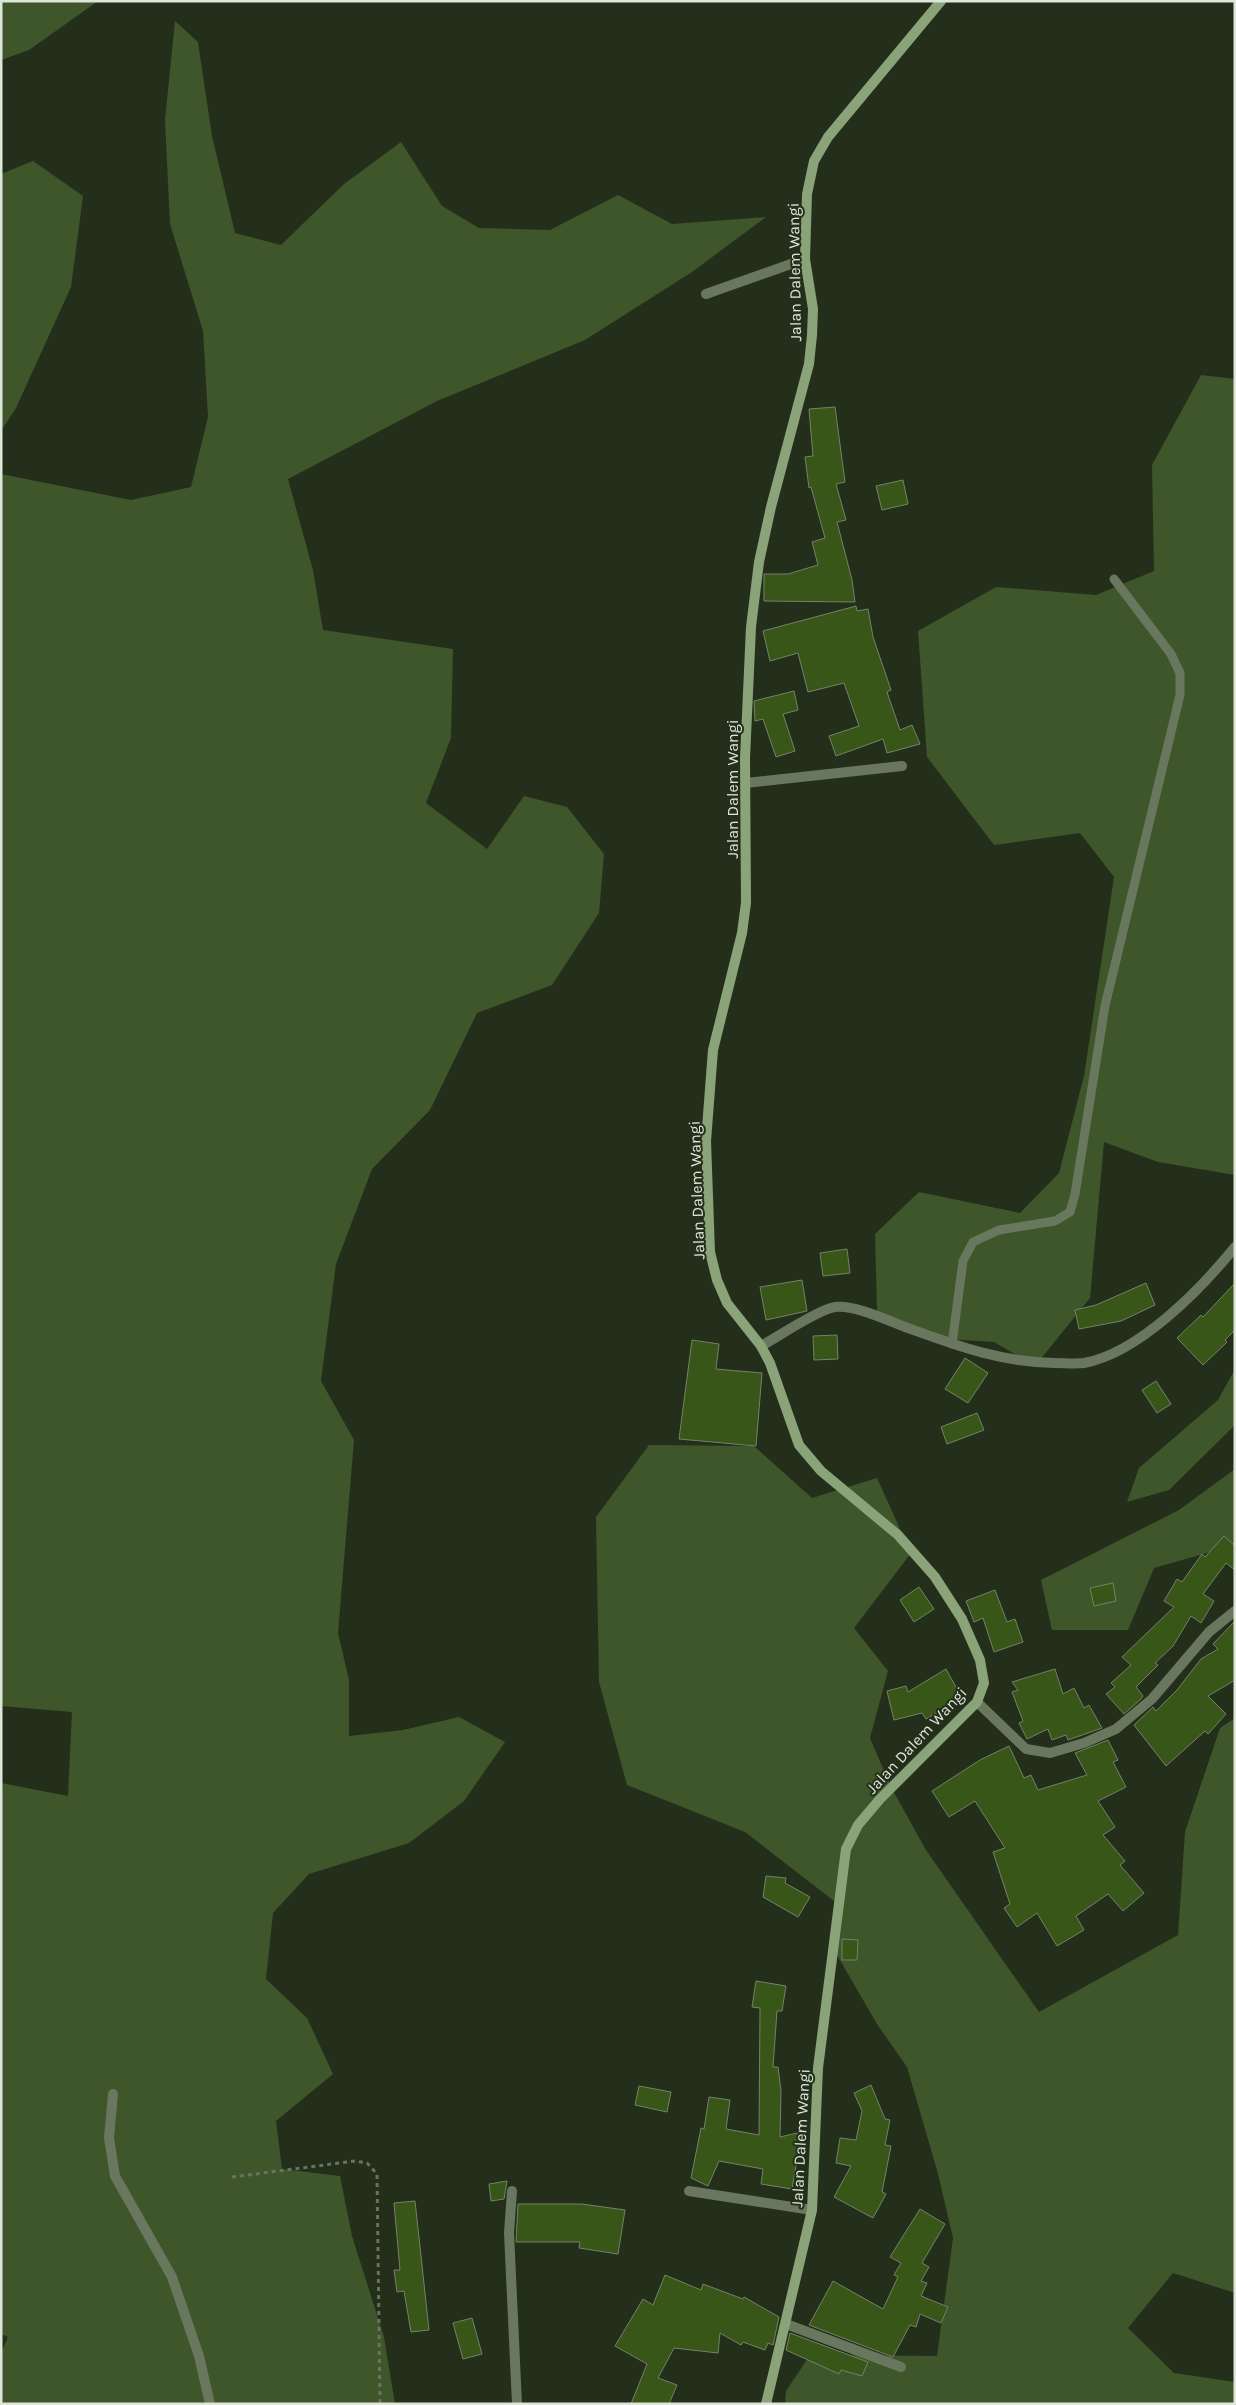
<svg xmlns="http://www.w3.org/2000/svg" width="1236" height="2405" font-family="Karla,sans-serif">
	<style>
		.green { fill: #3e562a }
		.building { fill: #375617; stroke: #75826b }
		.lines { fill: none; stroke-linecap: round; stroke-linejoin: round }
		.path { stroke: #697362; stroke-width: 3; stroke-dasharray: 4 4; stroke-linecap: butt }
		.lane { stroke: #68775d; stroke-width: 9 }
		.street { stroke: #68775d; stroke-width: 10 }
		.secondary { stroke: #8ba378; stroke-width: 10 }
		.labels { text-anchor: middle; stroke-width: 4; stroke-linejoin: round; paint-order: stroke }
		.street-label { font-size: 16px; fill: #dee6d9; stroke: #242f1b }
	</style>
	<rect width="100%" height="100%" fill="#242f1b"/>
	<g class="green">
		<path d="M1 1H98L29 50 1 60Z"/>
		<path d="M175 21 198 42 212 136 235 233 281 245 344 184 401 142 442 206 479 228 550 230 618 195 672 224 766 217 692 272 585 340 437 401 288 479 313 570 323 630 453 649 451 738 426 803 487 849 524 796 567 807 604 854 599 913 552 985 477 1013 430 1110 372 1169 336 1264 321 1381 354 1440 338 1633 349 1680V1736L403 1730 459 1717 505 1742 464 1801 409 1843 309 1874 273 1913 266 1979 307 2018 333 2074 276 2121 282 2169 340 2176 352 2236 384 2337 395 2404H1V2353L8 2337 1 2334V1783L68 1796 72 1712 1 1706V474L131 500 191 487 208 417 203 331 170 224 165 120Z"/>
		<path d="M33 161 83 196 71 287 16 408 1 431V174Z"/>
		<path d="M1201 375 1235 379V1175L1158 1162 1104 1142 1090 1298 1035 1366 994 1342 932 1338 877 1312 875 1234 919 1192 1020 1213 1059 1173 1084 1076 1114 877 1080 833 994 845 927 757 918 631 996 587 1096 595 1154 571 1152 465Z"/>
		<path d="M1235 1369V1425L1169 1490 1127 1502 1139 1468 1218 1400Z"/>
		<path d="M649 1445 754 1446 812 1498 877 1478 911 1553 854 1628 888 1671 870 1738 891 1787 926 1850 1039 2012 1178 1935 1185 1832 1220 1728 1235 1718V2293L1173 2273 1128 2328 1174 2373 1235 2382V2404H785L786 2391 810 2355 937 2356 953 2238 938 2174 907 2067 877 2024 837 1955 834 1901 745 1832 627 1785 599 1682 596 1517Z"/>
		<path d="M1235 1469V1545L1154 1568 1128 1630H1052L1041 1580 1179 1510Z"/>
	</g>
	<g class="building">
		<path d="M835 407 845 482 836 484 846 520 837 522 852 580 855 602 764 601V574H788L818 565 812 542 825 538 811 487 809 488 805 457 813 456 809 409Z"/>
		<path d="M903 480 908 504 882 510 876 486Z"/>
		<path d="M856 606 857 611 868 609 873 637 891 690 887 692 900 730 912 725 920 744 887 753 883 739 836 756 829 736 859 726 844 683 808 692 798 653 770 661 763 631Z"/>
		<path d="M794 691 798 710 783 714 795 751 776 757 763 719 755 721 754 701Z"/>
		<path d="M847 1249 850 1273 823 1276 820 1253Z"/>
		<path d="M802 1280 807 1311 766 1320 760 1287Z"/>
		<path d="M1146 1283 1155 1305 1121 1321 1079 1329 1075 1310 1096 1305Z"/>
		<path d="M1235 1283V1330L1225 1340 1227 1342 1203 1365 1177 1338 1201 1315 1203 1317Z"/>
		<path d="M837 1335 838 1359 814 1360 813 1336Z"/>
		<path d="M692 1340 719 1344 716 1369 762 1373 756 1446 679 1439Z"/>
		<path d="M965 1358 988 1373 968 1403 945 1389Z"/>
		<path d="M1156 1381 1171 1404 1157 1413 1142 1390Z"/>
		<path d="M977 1413 984 1430 947 1444 941 1427Z"/>
		<path d="M1224 1536 1235 1546V1570L1226 1563 1203 1594 1214 1601 1201 1623 1191 1616 1173 1646 1155 1663 1158 1665 1136 1687 1143 1696 1141 1699 1124 1714 1106 1694 1115 1687 1111 1683 1131 1665 1122 1657 1174 1607 1164 1601 1177 1579 1182 1582 1202 1554 1205 1557Z"/>
		<path d="M1113 1583 1116 1601 1094 1606 1090 1588Z"/>
		<path d="M919 1587 934 1609 914 1622 900 1600Z"/>
		<path d="M995 1590 1007 1622 1015 1619 1023 1642 994 1652 983 1618 974 1622 966 1601Z"/>
		<path d="M1235 1621V1680L1208 1696 1226 1714 1208 1734 1205 1731 1166 1766 1134 1725 1153 1707 1156 1711 1177 1690 1201 1659 1218 1649 1213 1644Z"/>
		<path d="M946 1669 962 1698 926 1719 922 1713 894 1720 887 1691 906 1686 908 1692Z"/>
		<path d="M1055 1669 1063 1694 1074 1688 1084 1708 1089 1705 1102 1728 1068 1740 1066 1735 1052 1740 1048 1729 1027 1739 1019 1723 1023 1721 1012 1692 1018 1690 1012 1682Z"/>
		<path d="M1108 1740 1118 1760 1113 1762 1126 1787 1098 1801 1115 1827 1103 1835 1125 1861 1120 1865 1144 1893 1123 1911 1108 1894 1076 1916 1084 1930 1057 1946 1037 1913 1017 1927 1004 1908 1010 1904 993 1852 1005 1848 975 1801 949 1817 932 1791 980 1760 1009 1746 1024 1778 1031 1775 1038 1790 1087 1775 1075 1753Z"/>
		<path d="M766 1876 786 1878 785 1883 810 1897 798 1917 763 1897Z"/>
		<path d="M842 1939 858 1940 857 1960H842Z"/>
		<path d="M756 1981 786 1986 782 2011H777L773 2067H778L781 2091 780 2137 797 2133 801 2148 799 2149 792 2189 761 2184 763 2169 719 2161 708 2186 691 2178 701 2128 704 2129 709 2097 730 2100 726 2129 759 2135 760 2008 752 2007Z"/>
		<path d="M871 2085 885 2119 890 2120 885 2145 891 2146 882 2192 886 2194 873 2218 834 2197 851 2166 836 2163 840 2138 856 2140 862 2111 854 2093Z"/>
		<path d="M639 2086 671 2092 667 2112 635 2105Z"/>
		<path d="M507 2181 504 2199 491 2201 489 2184Z"/>
		<path d="M415 2201 429 2330 411 2332 404 2291 397 2292 394 2270H400L394 2203Z"/>
		<path d="M518 2204H582L625 2210 618 2254 579 2248 580 2242H516Z"/>
		<path d="M920 2209 945 2224 922 2263 929 2267 921 2281 927 2283 921 2296 948 2307 941 2323 920 2314 916 2327 910 2325 893 2357 809 2325 833 2281 883 2309 898 2277 894 2275 901 2263 890 2257Z"/>
		<path d="M665 2275 701 2290 703 2284 743 2299 744 2297 779 2317 773 2345 768 2343 765 2350 743 2342 741 2345 720 2333 718 2353 674 2348 658 2378 677 2385 669 2404H631L647 2364 615 2346 643 2299 653 2305Z"/>
		<path d="M472 2318 482 2354 463 2359 453 2323Z"/>
		<path d="M790 2333 868 2362 862 2376 841 2370 839 2374 786 2350Z"/>
	</g>
	<g class="lines">
		<path class="path" d="M232 2177 355 2161 367 2163 377 2174 380 2404"/>
		<path class="lane" d="M952 1344 963 1261 973 1242 999 1230 1055 1221 1070 1212 1075 1194 1105 1006 1180 695V673L1171 654 1114 579"/>
		<g class="street">
			<path d="M706 294 805 259"/>
			<path d="M746 783 902 766"/>
			<path d="M761 1346C781 1335 811 1314 831 1308 850 1302 889 1321 908 1328 958 1346 1000 1362 1054 1363 1064 1363 1075 1364 1084 1363 1139 1353 1201 1289 1235 1247"/>
			<path d="M977 1702 1026 1749 1050 1753 1084 1743 1116 1729 1152 1699 1209 1632 1235 1611"/>
			<path d="M113 2094 109 2138 115 2176 172 2277 199 2356 210 2404"/>
			<path d="M512 2191 509 2233 517 2404"/>
			<path d="M689 2191 812 2210"/>
			<path d="M786 2324 901 2367"/>
		</g>
		<path class="secondary" d="M766 2404 812 2210 818 2068 846 1849 858 1825 880 1799 977 1702 984 1683 980 1660 962 1619 935 1577 898 1535 821 1471 799 1445 770 1363 761 1346 727 1303 717 1280 710 1252 706 1141 713 1050 742 933 746 903 745 758 751 627 759 562 771 507 809 364 812 335 813 309 805 259 807 194 814 161 828 137 941 1"/>
	</g>
	<g class="labels">
		<g class="street-label">
			<text transform="translate(794 272) rotate(-91)" y="6">Jalan Dalem Wangi</text>
			<text transform="translate(732 789) rotate(-90)" y="6">Jalan Dalem Wangi</text>
			<text transform="translate(696 1190) rotate(-92)" y="6">Jalan Dalem Wangi</text>
			<text transform="translate(916 1740) rotate(-47)" y="6">Jalan Dalem Wangi</text>
			<text transform="translate(800 2138) rotate(-87)" y="6">Jalan Dalem Wangi</text>
		</g>
	</g>
	<rect width="1236" height="2405" fill="none" stroke="#dee6d9" stroke-width="5"/>
</svg>
